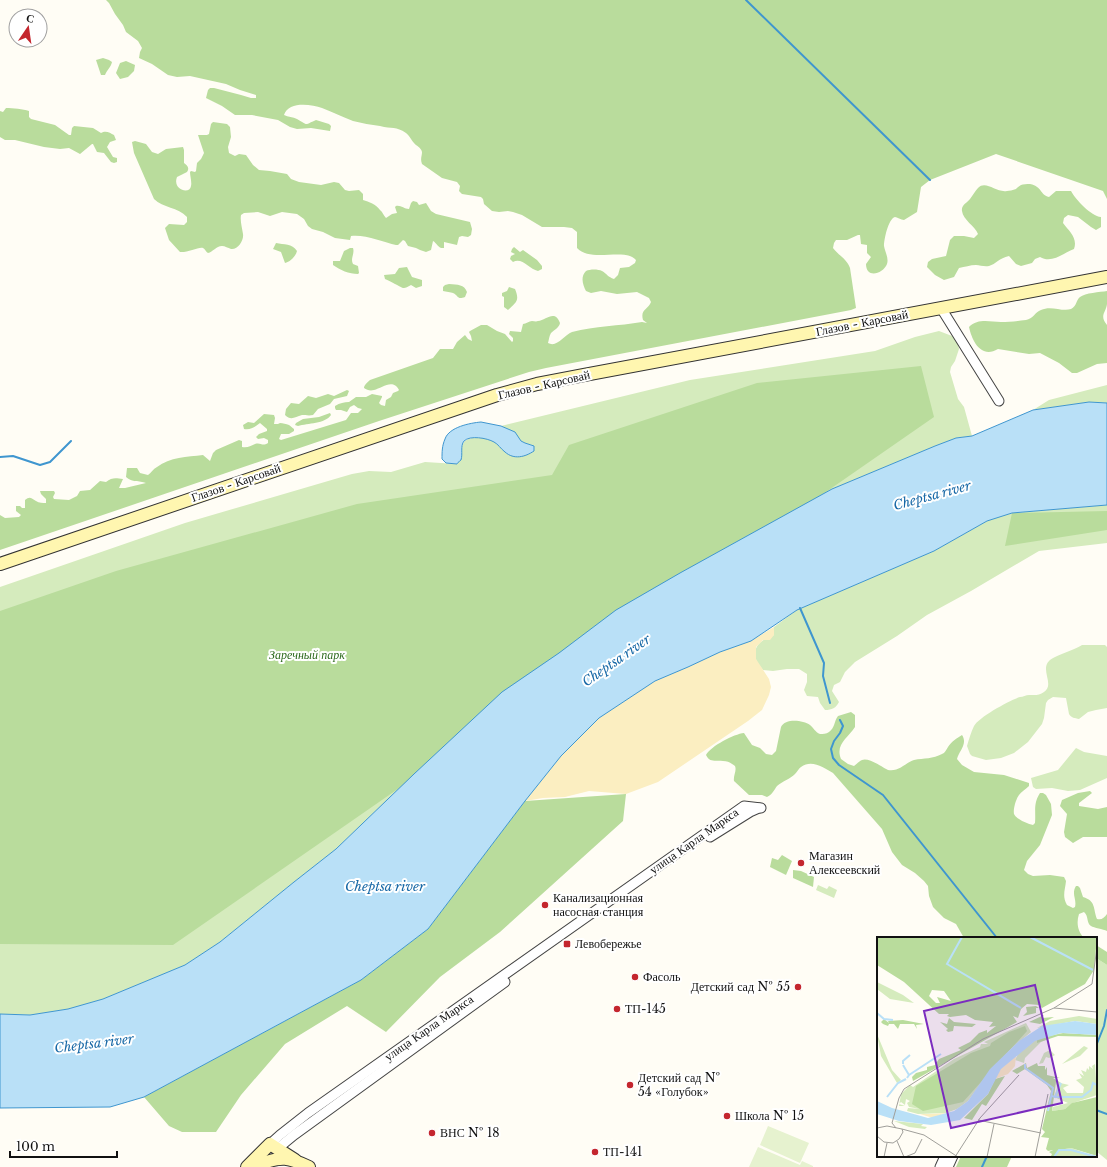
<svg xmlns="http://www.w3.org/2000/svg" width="1107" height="1167" font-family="'Libre Baskerville',serif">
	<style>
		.green { fill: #d5ebbd }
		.forest { fill: #b9dc9c }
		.sand { fill: #fbeec1 }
		.pitch { fill: #e6f2cf }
		.water { fill: #b9e0f7; stroke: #3f96cf }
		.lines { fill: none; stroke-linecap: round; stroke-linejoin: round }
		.stream { stroke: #3f96cf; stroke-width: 2 }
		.street-casing { stroke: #444; stroke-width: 11 }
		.secondary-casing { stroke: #333; stroke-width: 14 }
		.street { stroke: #fff; stroke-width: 9 }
		.secondary { stroke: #fff6b0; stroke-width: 12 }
		.poi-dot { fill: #c4262e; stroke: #fff; stroke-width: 1.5 }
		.labels { text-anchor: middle; stroke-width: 4; stroke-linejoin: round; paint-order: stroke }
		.street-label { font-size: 12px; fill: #111; stroke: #fff }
		.park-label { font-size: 12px; font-style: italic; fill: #2f6b1f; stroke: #fff }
		.poi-label { font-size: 12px; fill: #111; stroke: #fff; text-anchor: start }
		.water-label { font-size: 13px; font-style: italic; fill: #1768a6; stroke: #fff }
		.inset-river { fill: none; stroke: #b9e0f7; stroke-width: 2 }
		.inset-road { fill: none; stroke: #a09f9a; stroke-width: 1 }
		.view { fill: #7b2cbf; fill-opacity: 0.15; stroke: #7b2cbf; stroke-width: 2 }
		.inset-edge { fill: none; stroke: #111; stroke-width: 2 }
	</style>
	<rect width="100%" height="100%" fill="#fffdf5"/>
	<g class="green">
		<path d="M939 331 952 336 958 343 959 349 955 361 951 367 950 372 958 399 964 407 972 436 956 438 935 446 832 489 414 774 336 849 294 882 220 942 185 965 103 999 68 1009 30 1015 0 1014V587L185 523 352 474 369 471 391 472 425 462 457 464C464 455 459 452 463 444 467 434 488 438 495 442 499 445 503 450 506 453L534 446 525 443 521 441 514 432 501 426 690 380 875 351 915 337Z"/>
		<path d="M1107 385V403L1089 402 1033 410 1049 400Z"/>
		<path d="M1107 505V543L1039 551 971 591 927 615 897 636 855 662 845 672 840 682 834 685 832 691 839 702C836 708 832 710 825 710L820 703 818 697 807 696 804 690 807 682V674L799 669H787L773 671 763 670C761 667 756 662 756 659 752 644 764 639 774 635V627L797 610 934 551 987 521 1012 513Z"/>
		<path d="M1082 645H1105L1107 647V708L1096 710 1088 712 1079 719C1075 718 1071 718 1069 714L1066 698 1053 697 1048 700 1046 703 1044 718 1042 724 1028 742 1014 753 1001 758 986 760 972 756 970 754 967 746C969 739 971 732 974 726 979 717 1010 700 1020 697 1023 697 1026 695 1029 695 1034 695 1039 696 1044 692 1055 685 1040 670 1049 661 1054 656 1074 650 1082 645Z"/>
		<path d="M1076 748 1084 752 1107 756V778L1080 790 1068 791 1052 788 1036 789 1033 787 1031 778 1058 770Z"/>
		<path d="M818 885 827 889 829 886 837 890 834 898 816 890Z"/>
		<path d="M1096 958 1107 965V1160L1096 1151 1097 984Z"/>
	</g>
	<g class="forest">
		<path d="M106 0H1107V199L1103 191 996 154 930 180 921 187 917 212 904 220C901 220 897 217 895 217 888 219 884 240 884 246 885 252 889 258 887 264 883 274 866 279 866 264L871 257 867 253V245L861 244 860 235H858L847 240H836L834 243 833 248C839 256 847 259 850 268L856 308 851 310 546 368 529 372 379 421 0 550V515L5 518 19 517 21 515 16 511V506H20L22 508H25V500C30 496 31 498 36 501 39 503 43 503 46 503V499L41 494 40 491H54L55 493 53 497 54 499 69 500 77 496 80 491 90 490 100 481 106 482C112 477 116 478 123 479L119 488H125L146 483C139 480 132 483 126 477L127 468H137L140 473 148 475C151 473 153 469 157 467 170 457 187 457 203 455L210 461 213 453 216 450 239 440 242 441V447C248 448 250 446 255 444 261 442 262 447 268 443V440L264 438 258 439 256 437 259 434 267 431V429L260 423C255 427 251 430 244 429L243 425 248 422 254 423 264 414 274 415 275 418 274 424H278L280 423C283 423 286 424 289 425 291 426 292 428 294 429V431L289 434H281L279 439 281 440 346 420 351 413H358L362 409 358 408 354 405 350 407 347 412 341 410H336L335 408V406C340 403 344 402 349 402L356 397H366L372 394 382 396V397L379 403 381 405 385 406 386 400 391 397 393 393 398 391 399 390C393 378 382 388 374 390 370 391 367 390 364 388 364 385 367 383 370 380L433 358 440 349H453L457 342 465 335 468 339 472 341 471 336 469 332 470 331 481 325H487L497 331 505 334 512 342 513 341V338L509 334 510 331 521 332 523 324C526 324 529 321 532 321 534 321 536 322 538 321 546 320 555 309 560 323 559 328 555 329 551 333 549 336 549 340 548 343 557 348 564 335 572 332 595 326 619 326 642 322L647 323 643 320C640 309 648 310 651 302L649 298 637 292 617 294 601 291 591 293 586 291C583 285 580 277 586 271 590 269 598 269 602 271 607 274 608 277 614 279L618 275 620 268 629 267 635 263 636 260C625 247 591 263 577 248V232L572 228 564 227H542L522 215 513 212 508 211 499 212 492 211 484 204 483 199 481 197 462 194 459 191 460 186 457 182 442 178 422 164C420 159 422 156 422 152 421 147 416 146 414 143 411 140 410 136 406 133 396 126 392 129 380 126 371 125 362 123 353 121 342 117 333 112 322 108 311 104 288 101 284 115 288 117 293 117 297 119 309 126 304 125 316 120L329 124 331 126 330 131 311 128 297 129 290 127 278 120 252 115H235L222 106 206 98 208 90 210 88H214L241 95 251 98H256V95L240 90 226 84 190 76 177 77 168 75 152 64 139 58 140 52 142 48 138 41 126 32 123 25 115 14 109 3Z"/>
		<path d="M103 58 109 60 112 62C111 67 107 70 105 75H101L96 60Z"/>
		<path d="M126 61 135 65 134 71 128 77 120 79 116 73 120 63Z"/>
		<path d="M6 108C13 108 23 109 29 111V117L31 119 55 125 69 135H71L72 128 74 126 93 128 101 133C106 130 110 133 114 135L116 140 110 142 107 147 113 157 117 158V162L114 163 111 162 104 153 97 152 93 144H92L80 154 69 148 60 149 44 147 15 140H5L0 137V111L3 112Z"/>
		<path d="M213 122 227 124 230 127 231 137 228 147 229 153 235 156 239 154 246 155 253 165 259 170 270 171 287 174 291 179 299 182 321 185 334 182 339 183 345 190 349 191 359 190 363 194V200C369 202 376 204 380 210 383 212 383 215 386 218L392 214 397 213 395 207 396 206C401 205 404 209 409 209L411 203 413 201 417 202 419 205 426 203 431 211 436 214 470 222 472 229 471 235 468 237 462 236 459 237 457 245 444 242V248C438 249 437 243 433 241L431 250 426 252 420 250 416 248 408 246 405 241 403 240 398 245H396C384 242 364 234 351 236L350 240 335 238 323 232 312 229 308 226 304 219 297 214 282 212 270 216 258 212 244 213 241 215C240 221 242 227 243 234 244 240 238 250 231 249 228 248 225 246 222 246 216 246 213 252 208 253 206 252 205 249 203 248 200 246 187 253 180 252L169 240 165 228 169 224 184 225 187 222V217C178 207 163 208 154 199L134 153 132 142 135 141 146 144 152 152 158 154 166 149 183 147 184 150V163C187 165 190 168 187 172L177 177C172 190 190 195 191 186 192 182 190 176 190 172L191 171 195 172 196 171 197 163 201 159 204 153 198 135H207L209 134 211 124Z"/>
		<path d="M1030 184C1043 187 1039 194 1049 197L1056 191H1071C1076 200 1091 216 1101 217V227L1096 230 1091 227 1078 217 1068 215 1064 218 1063 223C1069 231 1078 238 1074 249 1063 253 1052 264 1040 257L1035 259 1032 263 1021 266 1016 264 1009 256C999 258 996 264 989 266 984 267 980 265 976 265 970 265 965 267 959 268L954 277 944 280 935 275 927 267 928 262 932 259 946 256 950 240 954 236H964L974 238 978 234C975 226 963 220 962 211 961 205 967 203 970 199 973 195 975 191 978 188 986 180 996 193 1007 191 1009 191 1013 190 1016 189 1017 188 1019 186 1021 185 1023 184 1027 184 1030 184Z"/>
		<path d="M276 243C284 245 292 243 297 251 296 256 290 262 285 263L281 252 273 249Z"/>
		<path d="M514 247 520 252 523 250 537 260 542 266V269L538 271C529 269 522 257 513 262L510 259 511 256 515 254 511 252 512 249Z"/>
		<path d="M350 248H353C355 254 350 258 353 264L358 266 359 273 358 274C349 274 340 270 333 265V261H340L344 251Z"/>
		<path d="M407 267 412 277 422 280V286L416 288 411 285C403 290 403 288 395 284 392 282 389 281 385 279L384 275 395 274 399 268Z"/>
		<path d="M449 284C458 285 464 284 467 292L465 297C457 300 459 296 453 293 451 292 446 292 443 291V287L445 285Z"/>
		<path d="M509 287 515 289C520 301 516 302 508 310L504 307V297L502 296V293L507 291Z"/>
		<path d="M1107 291C1107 295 1107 300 1107 304 1106 313 1099 315 1107 325V363L1097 364 1077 373H1072L1059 363 1040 353 1029 354 998 349C981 359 972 341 969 327 978 318 990 322 1001 322 1009 322 1018 321 1026 320 1033 319 1035 312 1041 310 1051 305 1062 312 1071 309 1077 306 1076 300 1080 297 1085 293 1100 292 1107 291Z"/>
		<path d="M921 366 934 417 173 945 0 944V611L116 571 357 504 552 475 569 445 757 383Z"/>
		<path d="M347 390 349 391 347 396 334 399 330 404 318 409 313 415C309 416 305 415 302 415 295 417 291 421 285 415L286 409 291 403 299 404 308 396 316 398 328 394 334 396Z"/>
		<path d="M330 413 331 415C325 424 308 423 298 426L295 425 296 423 303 419 319 417Z"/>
		<path d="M1107 511V530L1005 546 1012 513Z"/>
		<path d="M851 712 855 715V727C848 738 835 744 841 759L848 764 854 766C857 764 859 761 862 760 868 757 882 767 888 770 899 772 905 763 914 760 924 758 933 759 942 754 945 753 946 750 948 747 951 742 957 738 962 735 968 744 959 751 957 759L962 765 974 772 1004 775 1029 783V786C1026 789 1021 792 1019 795 1016 799 1013 809 1014 814 1016 819 1028 824 1033 825L1035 823C1036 811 1033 804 1040 793H1043L1046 795 1051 804 1052 815 1040 845 1027 861 1024 870 1028 874 1033 876 1050 875 1064 877 1066 881C1065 891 1062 896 1067 905L1073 908 1075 907C1077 899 1071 894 1076 886H1078L1080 888 1083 897C1096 901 1093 908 1097 919 1102 920 1104 918 1107 914V931C1103 929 1094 928 1091 926 1086 923 1089 916 1084 912L1079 914C1076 923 1078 932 1084 938H964L956 924 944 918 933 907 929 896 928 886 924 881 915 873 902 865 892 852 882 829 833 773C824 768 812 759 801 767 799 768 797 772 795 774 790 779 783 781 777 786 774 790 772 795 767 797L762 795H749L734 781C733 776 737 771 735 766 731 763 728 761 723 761 715 760 710 763 706 755 711 746 734 734 744 733L752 745 760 748 766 754 772 755 776 751 781 727C785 718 803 720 810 725 814 728 815 732 820 734 823 734 826 734 829 732 835 728 834 721 838 716Z"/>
		<path d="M1090 791 1092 793 1079 803V806L1098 809 1107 807V837H1083L1073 843 1065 837 1064 832 1067 814 1060 806 1062 800 1078 793Z"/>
		<path d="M626 794 623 821 500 932 440 977 386 1032 347 1006 285 1044 241 1095 216 1132H182L169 1126 144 1097 361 980 428 929 525 801Z"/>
		<path d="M782 855 792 861 786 875 770 867 772 858 778 860Z"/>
		<path d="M793 870 801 871 814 877 813 887 793 878Z"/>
		<path d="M1096 945 1107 952V965L1096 958Z"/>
		<path d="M961 1156H1012L1007 1167H956Z"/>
	</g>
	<path class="sand" d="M774 627V635L770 640H763L756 647V659L769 679 771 687 769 695 762 710 748 721 658 782 626 794 589 791 565 797 543 798 525 801 561 756 599 718 655 681 688 667 720 652 751 641Z"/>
	<g class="pitch">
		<path d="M768 1126 809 1143 800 1163 760 1145Z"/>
		<path d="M758 1147 800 1165 802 1161 813 1166V1167H749Z"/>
	</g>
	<g class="water">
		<path d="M1089 402 1107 403V505L1012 513 987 521 934 551 797 610 751 641 720 652 688 667 655 681 599 718 561 756 525 801 428 929 361 980 144 1097 110 1107 0 1108V1014L30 1015 68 1009 103 999 185 965 220 942 294 882 336 849 414 774 502 692 559 653 616 610 680 573 832 489 935 446 956 438 972 436 1033 410Z"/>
		<path d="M481 422 501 426 515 432 521 441 525 443 534 446V451C525 457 514 460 505 452 501 449 498 444 494 442 487 438 470 435 464 441 460 446 463 454 461 460 460 460 457 464 457 464L446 463 442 459C442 452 442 446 445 439 449 427 470 423 481 422Z"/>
	</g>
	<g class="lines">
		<g class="stream">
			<path d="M746 0 930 180"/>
			<path d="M0 457 13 456 40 465 50 462 71 441"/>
			<path d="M800 608 824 663 823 676 830 703"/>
			<path d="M840 720 843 726 840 733 834 741 831 749 833 758 839 765 883 795 997 938"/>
			<path d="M1096 1046 1104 1026 1107 1010"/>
			<path d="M1096 1110 1107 1114"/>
			<path d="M982 1167 987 1156"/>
		</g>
		<defs>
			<g id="street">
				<path d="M941 308 999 401"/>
				<path d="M710 837 750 812 759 808"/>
				<path d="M270 1144 280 1135 308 1113 744 806 761 808"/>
				<path d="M277 1149 294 1135 505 982"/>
				<path d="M940 1167 945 1156"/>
				<path d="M948 1167 953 1156"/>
			</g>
			<g id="secondary">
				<path d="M0 564 497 395 537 384 584 375 1107 277"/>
				<path d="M260 1164C282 1156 288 1157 309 1167"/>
				<path d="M247 1167 270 1144 295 1160"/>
			</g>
		</defs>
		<use href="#street" class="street-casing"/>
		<use href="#secondary" class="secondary-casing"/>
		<use href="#street" class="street"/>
		<use href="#secondary" class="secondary"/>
	</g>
	<g class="poi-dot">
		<circle cx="801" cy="863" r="4"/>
		<circle cx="545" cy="905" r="4"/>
		<rect x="563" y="940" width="8" height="8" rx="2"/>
		<circle cx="635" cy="977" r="4"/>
		<circle cx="798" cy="987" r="4"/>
		<circle cx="617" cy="1009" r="4"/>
		<circle cx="630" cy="1085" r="4"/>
		<circle cx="727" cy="1116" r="4"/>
		<circle cx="432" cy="1133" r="4"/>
		<circle cx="595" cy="1152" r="4"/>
	</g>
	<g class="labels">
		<g class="street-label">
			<text transform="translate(862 323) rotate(-11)" y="4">Глазов - Карсовай</text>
			<text transform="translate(544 385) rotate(-13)" y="4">Глазов - Карсовай</text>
			<text transform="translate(236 483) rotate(-19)" y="4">Глазов - Карсовай</text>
			<text transform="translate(694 841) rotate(-35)" y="4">улица Карла Маркса</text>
			<text transform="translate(429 1028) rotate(-35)" y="4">улица Карла Маркса</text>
		</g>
		<g class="park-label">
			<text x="307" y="659">Заречный парк</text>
		</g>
		<g class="poi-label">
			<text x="809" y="860">Магазин<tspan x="809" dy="14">Алексеевский</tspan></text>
			<text x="553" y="902">Канализационная<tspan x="553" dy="14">насосная станция</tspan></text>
			<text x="575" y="948">Левобережье</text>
			<text x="643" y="981">Фасоль</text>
			<text x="790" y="991" text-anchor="end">Детский сад № 55</text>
			<text x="625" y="1013">ТП-145</text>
			<text x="638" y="1082">Детский сад №<tspan x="638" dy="14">54 «Голубок»</tspan></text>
			<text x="735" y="1120">Школа № 15</text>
			<text x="440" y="1137">ВНС № 18</text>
			<text x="603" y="1156">ТП-141</text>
		</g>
		<g class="water-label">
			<text transform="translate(932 495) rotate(-15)" y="5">Cheptsa river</text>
			<text transform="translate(616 660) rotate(-35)" y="5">Cheptsa river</text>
			<text x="385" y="891">Cheptsa river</text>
			<text transform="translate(94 1043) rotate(-7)" y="5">Cheptsa river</text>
		</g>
	</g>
	<g transform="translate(877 937)">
		<rect width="220" height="220" fill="#fffdf5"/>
		<path d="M0 45 26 58 37 66 13 62 0 52ZM202 79 220 82V87L198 84 160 91 173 84ZM149 86 154 95 123 121 91 164 80 172 69 176 41 177 30 174 31 171 43 172 32 170 30 166 33 164 29 162 28 168 24 165 22 167 28 169H22L24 157 33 148 36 150 77 122 103 110 104 107H111L107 105ZM185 96 164 105 148 121 147 126 138 123 141 117 160 102ZM0 97 15 133 24 143 20 146 4 119ZM207 109 211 111 203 119 185 127ZM173 113 178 118 172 121 169 120 166 126 162 127 167 116ZM218 127 220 158 196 166 188 172 175 174 176 170 191 166 177 160 180 151 179 145 192 148 186 151 190 156H206L207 150 199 143 205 141 202 136 207 139 204 133 209 135 210 131 212 133V129L216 132 215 129ZM17 184 46 187 44 189 50 190 48 192 32 190ZM194 211 220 220H178L182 213Z" fill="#d5ebbd"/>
		<path d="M0 0H220L217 33 208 47 165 71 162 68 150 67 144 72 141 81 136 79 140 85 36 144 35 140 39 136 50 133V130L58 128 62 122 84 113 81 111 93 105 102 96 110 93V96L119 89 112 90 116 85 98 83 89 78 73 80 70 79 72 77H62L27 45 0 28ZM55 53 67 54 74 64 60 60 63 66H59L52 59ZM159 69 162 71H159V76L146 79 150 75 149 70ZM167 78 165 81 177 80 163 87 152 85ZM72 81 77 85 99 87 95 90 77 89 76 94 71 95 69 93 71 92 63 85 70 87ZM7 82 12 86 11 84 26 83 47 87 39 88 40 92 37 87H23L21 92 17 87H12L11 89 6 87 4 85ZM148 89 150 94 86 165 46 174 35 167 39 149 94 116 113 109 114 106 132 95ZM186 96 220 98V100L181 99 160 106V102ZM149 126 150 131 160 126 161 129H168V133L170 130V138L183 141H176L184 146 179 145 175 174 188 172 195 166 220 160V219L194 211 182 213 178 220 174 219 175 217 172 215 176 213 171 214 169 212 172 201 164 200 168 195 165 192 174 154 170 148 148 132 140 137 135 134ZM128 139 109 169 105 167 95 183 87 181 111 157 118 142Z" fill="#b9dc9c" fill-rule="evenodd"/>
		<path d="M139 119 138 129 131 137 118 142 123 132ZM69 176 56 181 43 177H53Z" fill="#fbeec1"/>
		<path d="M198 84 220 87V98L184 96 158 104 124 132 111 157 83 183 54 188 22 184 0 177V164L15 171 51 181 77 174 91 164 113 132 142 104 165 89Z" fill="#b9e0f7"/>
		<path class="inset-river" d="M85 0 70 27 144 71M153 0 216 33M0 76 7 82 16 83M26 127V124L33 118M148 127V131L176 151 171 174M26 128 32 138 30 141M32 138 64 117M175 159 178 160 184 146M10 160 21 146 29 142M178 160H205L214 153 216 146 220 148M177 220 182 213H194L220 220"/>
		<path class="inset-road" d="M177 71 215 47 220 10M101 183 164 196M0 191 10 189 25 192 26 195 22 202 16 206 7 205 0 199M19 191 15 186 22 161 27 152 106 102 177 71 220 75M25 192 47 198 81 220M20 204 27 220M7 220 10 206M28 220 38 216 45 202M78 220 103 181 142 138M110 220 117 187M158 220 171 157"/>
		<path class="view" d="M158 48 185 166 74 191 47 74Z"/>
		<rect width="220" height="220" class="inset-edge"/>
	</g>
	<g transform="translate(28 28) rotate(13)"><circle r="19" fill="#ffffff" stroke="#a0a0a0"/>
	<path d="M0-3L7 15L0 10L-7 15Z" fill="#c4262e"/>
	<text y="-6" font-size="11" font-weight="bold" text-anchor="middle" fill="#111111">С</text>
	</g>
	<path d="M10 1151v6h107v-6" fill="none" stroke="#111111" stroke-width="2"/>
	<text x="16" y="1151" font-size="12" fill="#111111" stroke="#ffffff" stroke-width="3" paint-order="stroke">100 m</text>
</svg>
